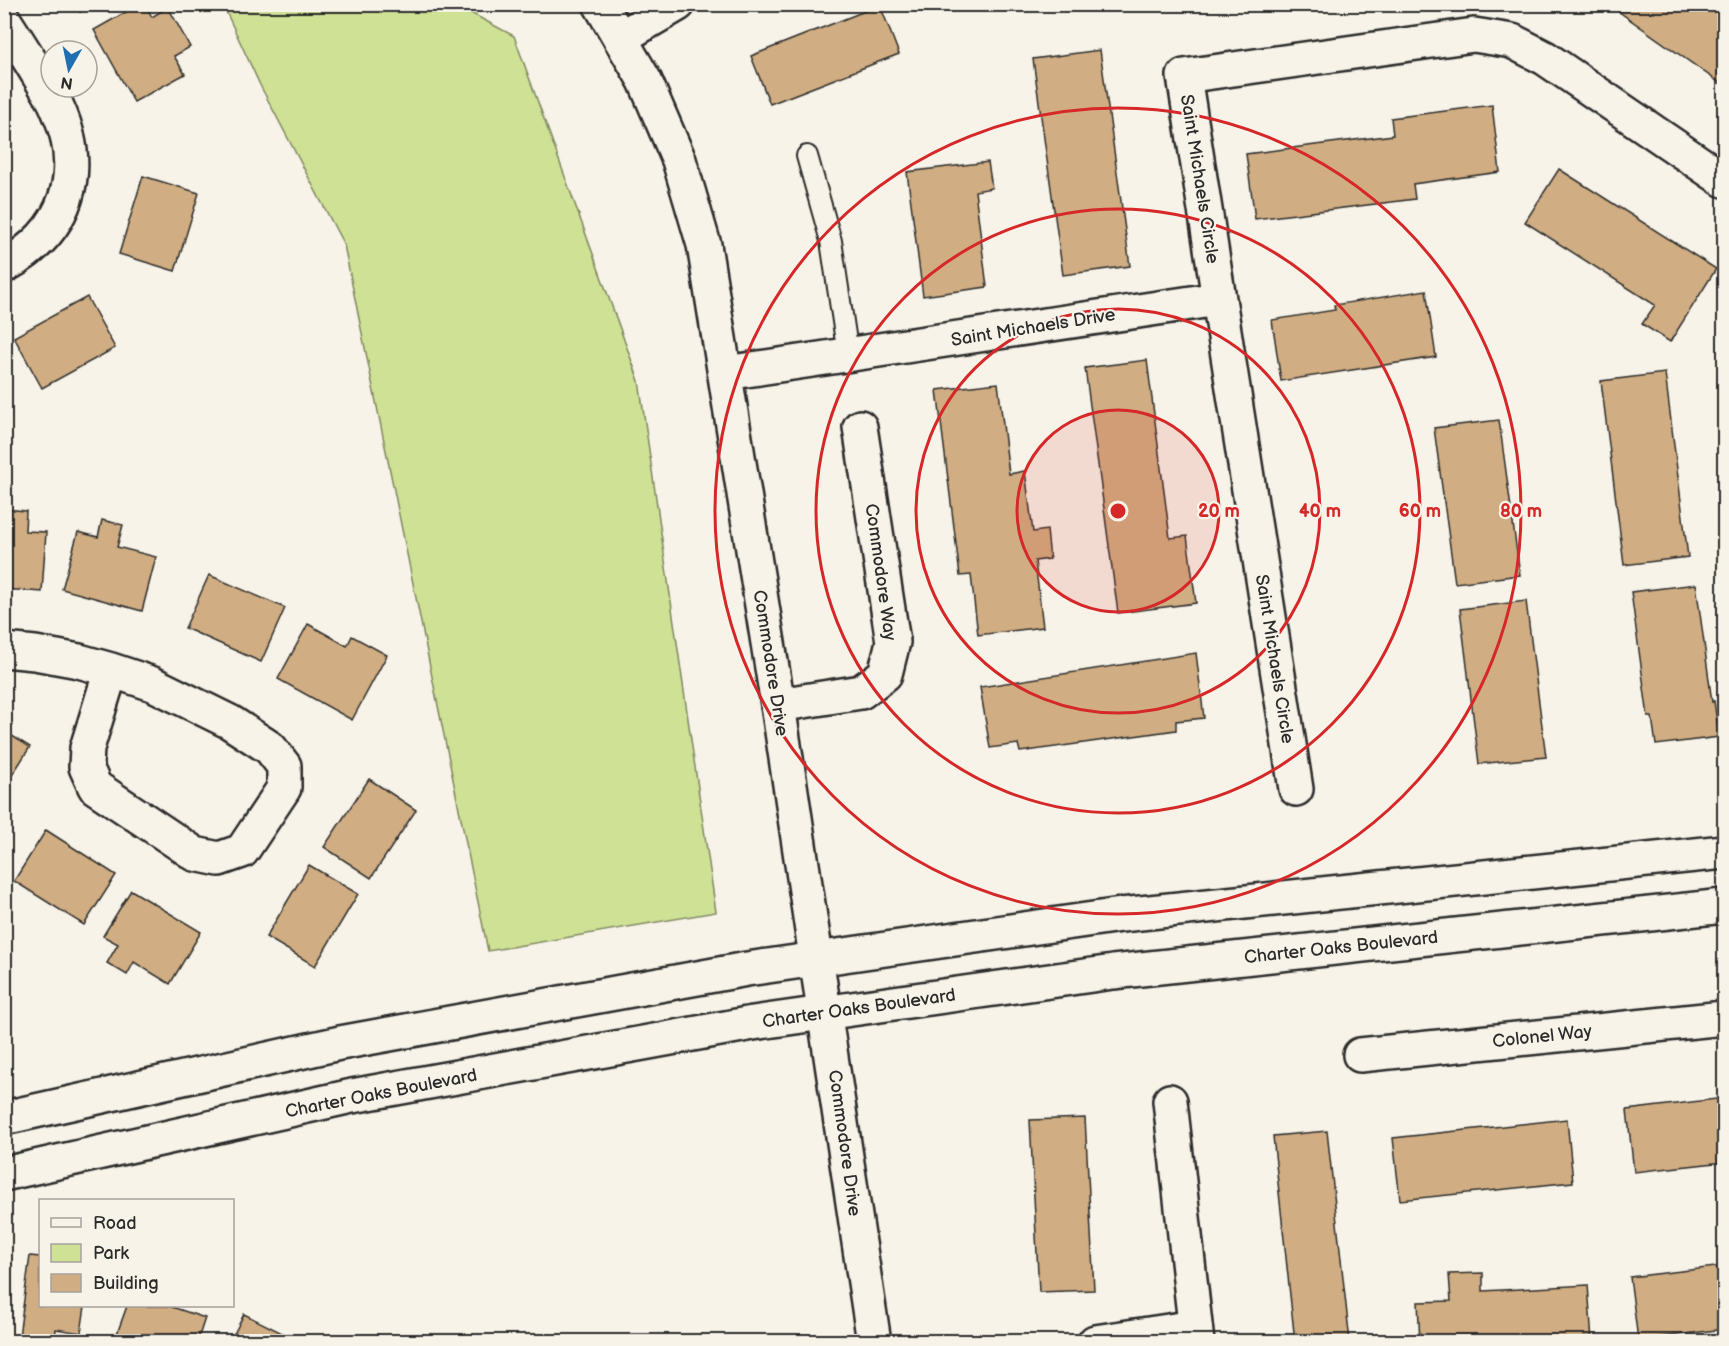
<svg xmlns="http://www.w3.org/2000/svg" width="1729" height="1346" font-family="'Balsamiq Sans',sans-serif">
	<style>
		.green { fill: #cfe195; stroke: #7d8660; stroke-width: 1.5 }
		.building { fill: #d0ad82; stroke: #2b2b2b; stroke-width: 1.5 }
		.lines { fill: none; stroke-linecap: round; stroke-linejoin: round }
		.service-casing { stroke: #2b2b2b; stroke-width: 24 }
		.minor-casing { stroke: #2b2b2b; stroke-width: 38 }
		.tertiary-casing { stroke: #2b2b2b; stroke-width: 38 }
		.service { stroke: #f7f3e8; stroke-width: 20 }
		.minor { stroke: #f7f3e8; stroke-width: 33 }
		.tertiary { stroke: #f7f3e8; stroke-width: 33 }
		.ring { fill: none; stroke: #d62828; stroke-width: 3 }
		.labels { text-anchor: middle; stroke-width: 4.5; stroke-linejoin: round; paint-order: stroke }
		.street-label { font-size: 18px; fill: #2b2b2b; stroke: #f7f3e8 }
		.centre { fill: #d62828; stroke: #f7f3e8; stroke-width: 3 }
		.ring-label { font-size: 18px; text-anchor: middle; font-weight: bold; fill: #d62828; stroke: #f7f3e8; stroke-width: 4.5; stroke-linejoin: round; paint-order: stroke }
	</style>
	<rect width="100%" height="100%" fill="#f7f3e8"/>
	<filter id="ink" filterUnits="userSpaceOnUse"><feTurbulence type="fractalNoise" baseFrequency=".0167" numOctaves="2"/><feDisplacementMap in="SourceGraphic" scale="12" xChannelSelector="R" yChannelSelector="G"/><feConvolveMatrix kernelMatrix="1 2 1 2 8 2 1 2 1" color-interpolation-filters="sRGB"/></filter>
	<g filter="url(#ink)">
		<path class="green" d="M223 5H456L514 36 639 381 716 912 488 951 344 245 260 85Z"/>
		<g class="building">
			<path d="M75 4H93L80 12Z"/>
			<path d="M140 4H145L152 17 168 7 190 47 174 56 185 74 134 102 94 30Z"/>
			<path d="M1608 4H1724V86Z"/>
			<path d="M880 5 899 54 770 104 751 56Z"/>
			<path d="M1100 50 1130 266 1063 275 1033 59Z"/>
			<path d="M1492 105 1500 172 1413 184 1415 199 1255 219 1246 154 1393 135 1391 118Z"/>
			<path d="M988 162 992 188 975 191 987 287 923 296 907 172Z"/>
			<path d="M1559 169 1716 269 1670 342 1642 324 1655 305 1525 222Z"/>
			<path d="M143 176 199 193 175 271 119 254Z"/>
			<path d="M1426 290 1436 357 1281 381 1272 320 1335 310 1334 305Z"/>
			<path d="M87 297 115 348 42 388 14 337Z"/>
			<path d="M1147 360 1170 538 1187 536 1196 603 1118 613 1085 368Z"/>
			<path d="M1665 373 1688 557 1624 565 1601 381Z"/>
			<path d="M998 383 1009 474 1025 471 1033 532 1047 530 1050 559 1035 561 1043 627 978 635 971 575 960 576 937 390Z"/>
			<path d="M1499 420 1520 575 1455 583 1434 428Z"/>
			<path d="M4 509 26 511 25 531 46 532 42 592 4 589Z"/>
			<path d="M102 520 123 525 117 547 156 557 142 611 62 589 78 532 98 537Z"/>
			<path d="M209 575 285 608 261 662 185 628Z"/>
			<path d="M1696 584 1712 702 1714 701 1719 737 1656 745 1652 717H1648L1631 592Z"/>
			<path d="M1526 601 1546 757 1479 764 1460 609Z"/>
			<path d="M308 624 347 646 352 636 387 655 352 720 278 679Z"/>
			<path d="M1196 653 1204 718 1176 721V730L1020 752 1018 744 990 748 980 687Z"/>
			<path d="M4 731 30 747 7 783 4 782Z"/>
			<path d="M369 779 416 810 371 878 324 847Z"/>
			<path d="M46 830 116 875 84 925 14 881Z"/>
			<path d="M309 865 358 894 315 966 266 937Z"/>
			<path d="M131 890 201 932 170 984 134 962 127 975 107 963 118 944 103 936Z"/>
			<path d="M1724 1098V1162L1634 1172 1627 1110Z"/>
			<path d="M1085 1118 1094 1290 1039 1292 1030 1120Z"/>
			<path d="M1567 1119 1573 1182 1400 1200 1393 1138Z"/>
			<path d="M1327 1131 1350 1342H1295L1273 1136Z"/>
			<path d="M30 1256 40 1257V1306H85L81 1333 56 1329 55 1341 19 1336Z"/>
			<path d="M1724 1266V1329L1638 1340 1630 1277Z"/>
			<path d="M1483 1273V1291L1588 1285 1592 1341 1420 1342 1418 1302 1451 1301 1449 1274Z"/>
			<path d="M127 1306H169L205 1318 197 1342H114Z"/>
			<path d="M244 1314 300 1342H230Z"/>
		</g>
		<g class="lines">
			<defs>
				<path id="service" d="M807 156 831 241 848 355"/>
				<g id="minor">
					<path d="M600 4 645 81 679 160 704 245 778 705 874 1342"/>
					<path d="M4 20C17 40 29 59 41 79 46 88 53 97 57 107 87 172 67 232 4 266"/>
					<path d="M620 38 678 4"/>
					<path d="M726 373 1218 299"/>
					<path d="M4 650 35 653 79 661 111 670 153 684 230 722 270 748 284 766V788L242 851 219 859 195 854 95 787 86 767 87 748 111 670"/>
					<path d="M778 705 861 692 885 674 893 642 860 427"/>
					<path d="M1296 789 1184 76 1474 35 1512 41 1545 58 1724 180"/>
					<path d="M1360 1055 1724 1018"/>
					<path d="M1170 1101 1197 1342"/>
					<path d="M1095 1342 1195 1327"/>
				</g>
				<g id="tertiary">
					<path d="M4 1118 340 1043 747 969 1121 915 1724 852"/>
					<path d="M4 1174 352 1096 753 1023 1113 972 1724 906"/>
				</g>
			</defs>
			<use href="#service" class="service-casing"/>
			<use href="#minor" class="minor-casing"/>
			<use href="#tertiary" class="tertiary-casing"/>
			<use href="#service" class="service"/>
			<use href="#minor" class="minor"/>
			<use href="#tertiary" class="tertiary"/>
		</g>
	</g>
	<circle cx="1118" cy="511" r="101" fill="#d62828" fill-opacity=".12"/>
	<g class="ring">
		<circle cx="1118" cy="511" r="101"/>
		<circle cx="1118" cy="511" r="202"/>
		<circle cx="1118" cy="511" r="302"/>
		<circle cx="1118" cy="511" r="403"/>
	</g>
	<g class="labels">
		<g class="street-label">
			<text transform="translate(1200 179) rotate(81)" y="6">Saint Michaels Circle</text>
			<text transform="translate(1033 327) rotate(-9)" y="6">Saint Michaels Drive</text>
			<text transform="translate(881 572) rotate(82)" y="6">Commodore Way</text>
			<text transform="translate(1275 659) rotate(81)" y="6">Saint Michaels Circle</text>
			<text transform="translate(771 663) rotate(81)" y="6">Commodore Drive</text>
			<text transform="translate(1341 947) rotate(-6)" y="6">Charter Oaks Boulevard</text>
			<text transform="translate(859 1008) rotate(-8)" y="6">Charter Oaks Boulevard</text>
			<text transform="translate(1542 1036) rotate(-6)" y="6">Colonel Way</text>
			<text transform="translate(381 1093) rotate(-11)" y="6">Charter Oaks Boulevard</text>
			<text transform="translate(845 1143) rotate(82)" y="6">Commodore Drive</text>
		</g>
	</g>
	<circle cx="1118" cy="511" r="9" class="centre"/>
	<g class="ring-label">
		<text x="1219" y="517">20 m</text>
		<text x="1320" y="517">40 m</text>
		<text x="1420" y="517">60 m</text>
		<text x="1521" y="517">80 m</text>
	</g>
	<rect width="1729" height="1346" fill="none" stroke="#f7f3e8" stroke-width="24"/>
	<rect x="12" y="12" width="1705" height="1322" fill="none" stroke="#2b2b2b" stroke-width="2" filter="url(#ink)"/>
	<rect x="39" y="1199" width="195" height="108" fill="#f7f3e8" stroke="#a5a39c" stroke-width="1.5"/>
	<rect x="51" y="1218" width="30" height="9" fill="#f7f3e8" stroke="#a5a39c" stroke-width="1.5"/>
	<text x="93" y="1229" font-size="18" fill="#2b2b2b">Road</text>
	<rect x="51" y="1244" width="30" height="18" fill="#cfe195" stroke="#a5a39c" stroke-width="1.5"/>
	<text x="93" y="1259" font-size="18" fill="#2b2b2b">Park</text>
	<rect x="51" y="1274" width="30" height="18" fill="#d0ad82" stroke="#a5a39c" stroke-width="1.5"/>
	<text x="93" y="1289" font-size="18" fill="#2b2b2b">Building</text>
	<g transform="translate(69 69) rotate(189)"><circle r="28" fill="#f7f3e8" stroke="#a5a39c" stroke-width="1.5"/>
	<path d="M0-4.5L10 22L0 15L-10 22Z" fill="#1f6fb2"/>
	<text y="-9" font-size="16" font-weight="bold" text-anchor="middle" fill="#2b2b2b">N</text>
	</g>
</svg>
